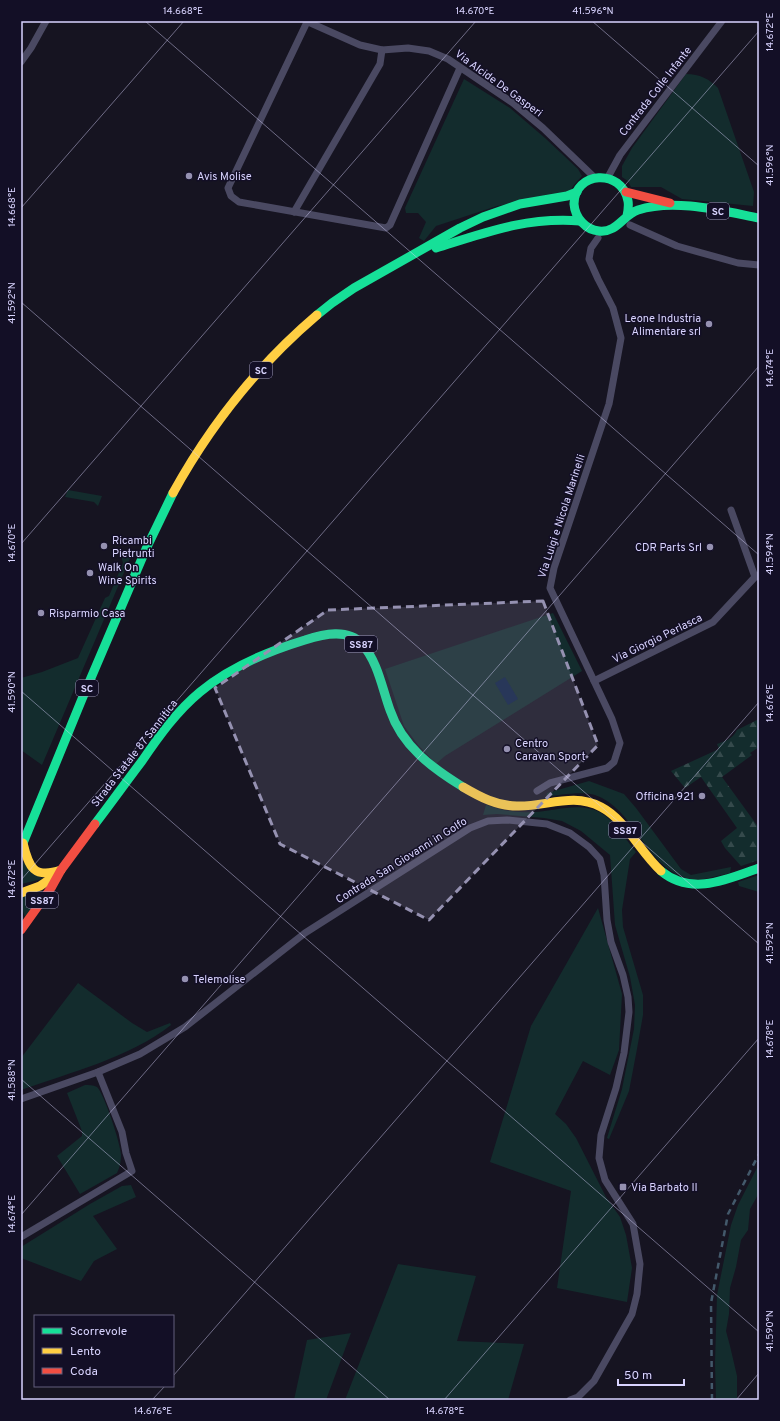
<svg xmlns="http://www.w3.org/2000/svg" width="780" height="1421" font-family="Overpass,sans-serif">
	<style>
		.green { fill: #132c2d }
		.forest { fill: url(#forest-firs) }
		.water { fill: #0d2144 }
		.lines { fill: none; stroke-linecap: round; stroke-linejoin: round }
		.street { stroke: #4a4962; stroke-width: 7 }
		.fast { stroke: #16e098; stroke-width: 9 }
		.slow { stroke: #ffcf43; stroke-width: 9 }
		.jam { stroke: #f24e42; stroke-width: 9 }
		.rail { stroke: #43596b; stroke-width: 2.5; stroke-dasharray: 6 5; stroke-linecap: butt }
		.marked { fill: #9591b1; fill-opacity: 0.2; stroke: #9591b1; stroke-width: 3; stroke-dasharray: 8 5; stroke-linejoin: round }
		.ticks { fill: none; stroke: #d9d4ff; stroke-width: 1; stroke-opacity: 0.45 }
		.poi-dot { fill: #9591b1; stroke: #130f26; stroke-width: 1.5 }
		.labels { text-anchor: middle; stroke-width: 3; stroke-linejoin: round; paint-order: stroke }
		.shield { fill: #130f26; stroke: #9e99be; stroke-width: 1 }
		.shield-label { font-size: 10px; font-weight: bold; fill: #d9d4ff }
		.street-label { font-size: 11px; fill: #d9d4ff; stroke: #130f26 }
		.poi-label { font-size: 11px; fill: #d9d4ff; stroke: #130f26; text-anchor: start }
		.neatline { fill: none; stroke: #d9d4ff; stroke-width: 1.5 }
		.ticks-label { font-size: 10px; text-anchor: middle; fill: #d9d4ff }
	</style>
	<defs>
		<pattern id="forest-firs" width="22" height="20" patternUnits="userSpaceOnUse"><rect width="22" height="20" fill="#132c2d"/><path d="M5 1l3.5 6h-7zM16 11l3.5 6h-7z" fill="#354a4c"/></pattern>
	</defs>
	<rect width="100%" height="100%" fill="#161421"/>
	<g class="green">
		<path d="M686 74C700 74 709 79 718 88L754 192 753 206 682 199 661 187H631L628 181 622 177V166L632 148Z"/>
		<path d="M464 79 510 108 545 138 578 169 582 176 573 186 570 193 497 206 436 226 424 241 419 238 426 222 418 213H406L405 208Z"/>
		<path d="M68 490 102 496 98 506 94 502 65 497Z"/>
		<path d="M121 556H131L42 765 21 750V678L42 672 78 658 105 598 109 596 123 563Z"/>
		<path d="M553 613 582 671 445 756 436 764 418 745 404 726 385 669Z"/>
		<path d="M589 781 624 794 636 808 681 869 691 875 731 867 730 873C720 875 705 880 694 880 692 880 688 879 686 878 644 865 635 809 595 795 582 791 559 795 546 797L547 793Z"/>
		<path d="M486 805C504 811 515 813 534 812 556 811 580 801 601 813 614 820 626 840 636 852L630 859 622 910 623 927 643 995V1015L637 1049 629 1091 609 1139 607 1138 622 1089 634 1029 635 1005 630 977 615 925 610 855 581 831 562 821 544 818 497 814 483 815Z"/>
		<path d="M23 862 43 879 21 884V868Z"/>
		<path d="M759 875V892L739 886 738 882Z"/>
		<path d="M43 891 25 917 21 906V895Z"/>
		<path d="M598 908 622 994 619 1050 610 1075 583 1061 555 1114 566 1124 576 1138 606 1197 620 1217 626 1235 632 1268 627 1302 557 1288 571 1191 490 1162 531 1026Z"/>
		<path d="M78 983 132 1023 147 1032 170 1023 171 1025C129 1058 71 1072 21 1090V1058Z"/>
		<path d="M85 1085C89 1085 93 1085 97 1087 104 1093 121 1145 121 1155 121 1161 120 1167 117 1173L80 1194 57 1156 82 1136V1131L67 1093Z"/>
		<path d="M759 1164V1193L750 1209 748 1230 741 1240 736 1267 730 1288 729 1314 726 1331 730 1346 737 1376V1400H716L715 1363 717 1295 731 1225 738 1205Z"/>
		<path d="M131 1185 136 1197 93 1216 117 1249 94 1261 81 1281 21 1258V1247L90 1204 122 1186Z"/>
		<path d="M398 1264 476 1276 457 1341 524 1344 508 1400H345Z"/>
		<path d="M351 1333 326 1400H294L307 1340Z"/>
	</g>
	<path class="forest" d="M759 719V747L750 753 752 755 722 777 759 828V860L741 866 725 848 721 841 737 828 701 777 685 788 671 771 719 749 717 744C725 741 733 739 737 730Z"/>
	<path class="water" d="M505 677 518 699 508 705 495 683Z"/>
	<g class="lines">
		<g class="street">
			<path d="M306 21 360 45 382 50 408 48 429 51 448 59 513 103 543 128 594 177"/>
			<path d="M307 22 228 188 231 196 239 202 386 228 390 225 460 68"/>
			<path d="M21 62 31 48 46 21"/>
			<path d="M608 177 620 155 722 21"/>
			<path d="M294 212 380 64 382 50"/>
			<path d="M630 225 677 246 738 263 759 265"/>
			<path d="M731 510 755 577"/>
			<path d="M594 681 713 622 755 577 759 575"/>
			<path d="M537 791 550 783 607 768 614 762 620 743 612 719 550 588 554 568 609 404 621 338 613 308 598 279 589 259 591 248 598 238"/>
			<path d="M21 1099 98 1072 140 1054 185 1027 305 933 470 828 488 821 507 820 547 824 570 833 589 847 600 859 604 875 607 920 611 942 623 975 628 997 629 1012 624 1053 616 1088 601 1135 599 1158 605 1180 633 1224 640 1264 637 1294 632 1314 594 1381 578 1397 570 1400"/>
			<path d="M21 1237 132 1171 126 1153 122 1132 98 1072"/>
		</g>
		<g class="fast">
			<path d="M627 216C628 211 629 206 628 201 622 168 574 171 574 204 575 218 586 230 599 231 617 233 623 215 638 210 674 198 723 211 759 218"/>
			<path d="M436 248C487 232 526 217 580 221"/>
			<path d="M317 315 332 303 354 288 460 228 483 217 520 204 567 196 577 192"/>
			<path d="M95 824C111 803 126 782 142 761 159 736 177 711 200 692 230 667 269 651 305 640 323 634 348 628 362 644 378 662 382 688 390 710 402 746 432 768 463 787"/>
			<path d="M21 848 82 699 146 549 173 493"/>
			<path d="M661 871C691 896 726 880 759 868"/>
		</g>
		<g class="slow">
			<path d="M173 493C211 424 257 366 317 315"/>
			<path d="M463 787C480 797 497 806 517 806 546 807 573 792 601 807 626 820 640 852 661 871"/>
			<path d="M23 843C29 868 34 879 61 870"/>
			<path d="M21 893 40 886 56 875"/>
		</g>
		<g class="jam">
			<path d="M626 192 670 203"/>
			<path d="M21 930 51 888 61 870 95 824"/>
		</g>
		<path class="rail" d="M712 1400 711 1303 728 1214 759 1154"/>
	</g>
	<path class="marked" d="M543 601 598 745 429 920 280 844 215 688 328 610Z"/>
	<path class="ticks" d="M145 21 759 555M592 21 759 166M21 208 184 21M21 302 759 944M21 544 476 21M21 691 759 1332M21 880 759 31M21 1079 390 1400M21 1215 759 366M173 1376 759 702M152 1400 165 1386M444 1400 759 1038M736 1400 759 1373"/>
	<g class="poi-dot">
		<circle cx="189" cy="176" r="4"/>
		<circle cx="709" cy="324" r="4"/>
		<circle cx="104" cy="546" r="4"/>
		<circle cx="710" cy="547" r="4"/>
		<circle cx="90" cy="573" r="4"/>
		<circle cx="41" cy="613" r="4"/>
		<circle cx="507" cy="749" r="4"/>
		<circle cx="702" cy="796" r="4"/>
		<circle cx="185" cy="979" r="4"/>
		<rect x="619" y="1183" width="8" height="8" rx="2"/>
	</g>
	<g class="labels">
		<g class="shield">
			<rect x="707" y="203" width="22" height="16" rx="3"/>
			<rect x="250" y="362" width="22" height="16" rx="3"/>
			<rect x="345" y="636" width="32" height="16" rx="3"/>
			<rect x="76" y="680" width="22" height="16" rx="3"/>
			<rect x="609" y="822" width="32" height="16" rx="3"/>
			<rect x="26" y="892" width="32" height="16" rx="3"/>
		</g>
		<g class="shield-label">
			<text x="718" y="215">SC</text>
			<text x="261" y="374">SC</text>
			<text x="361" y="648">SS87</text>
			<text x="87" y="692">SC</text>
			<text x="625" y="834">SS87</text>
			<text x="42" y="904">SS87</text>
		</g>
		<g class="street-label">
			<text transform="translate(499 83) rotate(36)" y="4">Via Alcide De Gasperi</text>
			<text transform="translate(655 91) rotate(-52)" y="4">Contrada Colle Infante</text>
			<text transform="translate(561 516) rotate(-72)" y="4">Via Luigi e Nicola Marinelli</text>
			<text transform="translate(657 638) rotate(-26)" y="4">Via Giorgio Perlasca</text>
			<text transform="translate(134 753) rotate(-52)" y="4">Strada Statale 87 Sannitica</text>
			<text transform="translate(401 860) rotate(-32)" y="4">Contrada San Giovanni in Golfo</text>
		</g>
		<g class="poi-label">
			<text x="197" y="180">Avis Molise</text>
			<text x="701" y="322" text-anchor="end">Leone Industria<tspan x="701" dy="13">Alimentare srl</tspan></text>
			<text x="112" y="544">Ricambi<tspan x="112" dy="13">Pietrunti</tspan></text>
			<text x="702" y="551" text-anchor="end">CDR Parts Srl</text>
			<text x="98" y="571">Walk On<tspan x="98" dy="13">Wine Spirits</tspan></text>
			<text x="49" y="617">Risparmio Casa</text>
			<text x="515" y="747">Centro<tspan x="515" dy="13">Caravan Sport</tspan></text>
			<text x="694" y="800" text-anchor="end">Officina 921</text>
			<text x="193" y="983">Telemolise</text>
			<text x="631" y="1191">Via Barbato II</text>
		</g>
	</g>
	<rect width="780" height="1421" fill="none" stroke="#130f26" stroke-width="44"/>
	<rect x="34" y="1315" width="140" height="72" fill="#130f26" stroke="#625e7d"/>
	<rect x="42" y="1328" width="20" height="6" fill="#16e098" stroke="#625e7d"/>
	<text x="70" y="1335" font-size="12" fill="#d9d4ff">Scorrevole</text>
	<rect x="42" y="1348" width="20" height="6" fill="#ffcf43" stroke="#625e7d"/>
	<text x="70" y="1355" font-size="12" fill="#d9d4ff">Lento</text>
	<rect x="42" y="1368" width="20" height="6" fill="#f24e42" stroke="#625e7d"/>
	<text x="70" y="1375" font-size="12" fill="#d9d4ff">Coda</text>
	<path d="M618 1379v6h66v-6" fill="none" stroke="#d9d4ff" stroke-width="2"/>
	<text x="624" y="1379" font-size="12" fill="#d9d4ff" stroke="#130f26" stroke-width="3" paint-order="stroke">50 m</text>
	<rect x="22" y="22" width="736" height="1377" class="neatline"/>
	<g class="ticks-label">
		<text x="183" y="14">14.668°E</text>
		<text x="475" y="14">14.670°E</text>
		<text x="593" y="14">41.596°N</text>
		<text transform="translate(769 32) rotate(-90)" y="4">14.672°E</text>
		<text transform="translate(769 165) rotate(-90)" y="4">41.596°N</text>
		<text transform="translate(11 207) rotate(-90)" y="4">14.668°E</text>
		<text transform="translate(11 303) rotate(-90)" y="4">41.592°N</text>
		<text transform="translate(769 368) rotate(-90)" y="4">14.674°E</text>
		<text transform="translate(11 543) rotate(-90)" y="4">14.670°E</text>
		<text transform="translate(769 554) rotate(-90)" y="4">41.594°N</text>
		<text transform="translate(11 692) rotate(-90)" y="4">41.590°N</text>
		<text transform="translate(769 703) rotate(-90)" y="4">14.676°E</text>
		<text transform="translate(11 879) rotate(-90)" y="4">14.672°E</text>
		<text transform="translate(769 943) rotate(-90)" y="4">41.592°N</text>
		<text transform="translate(769 1039) rotate(-90)" y="4">14.678°E</text>
		<text transform="translate(11 1080) rotate(-90)" y="4">41.588°N</text>
		<text transform="translate(11 1214) rotate(-90)" y="4">14.674°E</text>
		<text transform="translate(769 1331) rotate(-90)" y="4">41.590°N</text>
		<text x="153" y="1414">14.676°E</text>
		<text x="445" y="1414">14.678°E</text>
	</g>
</svg>
